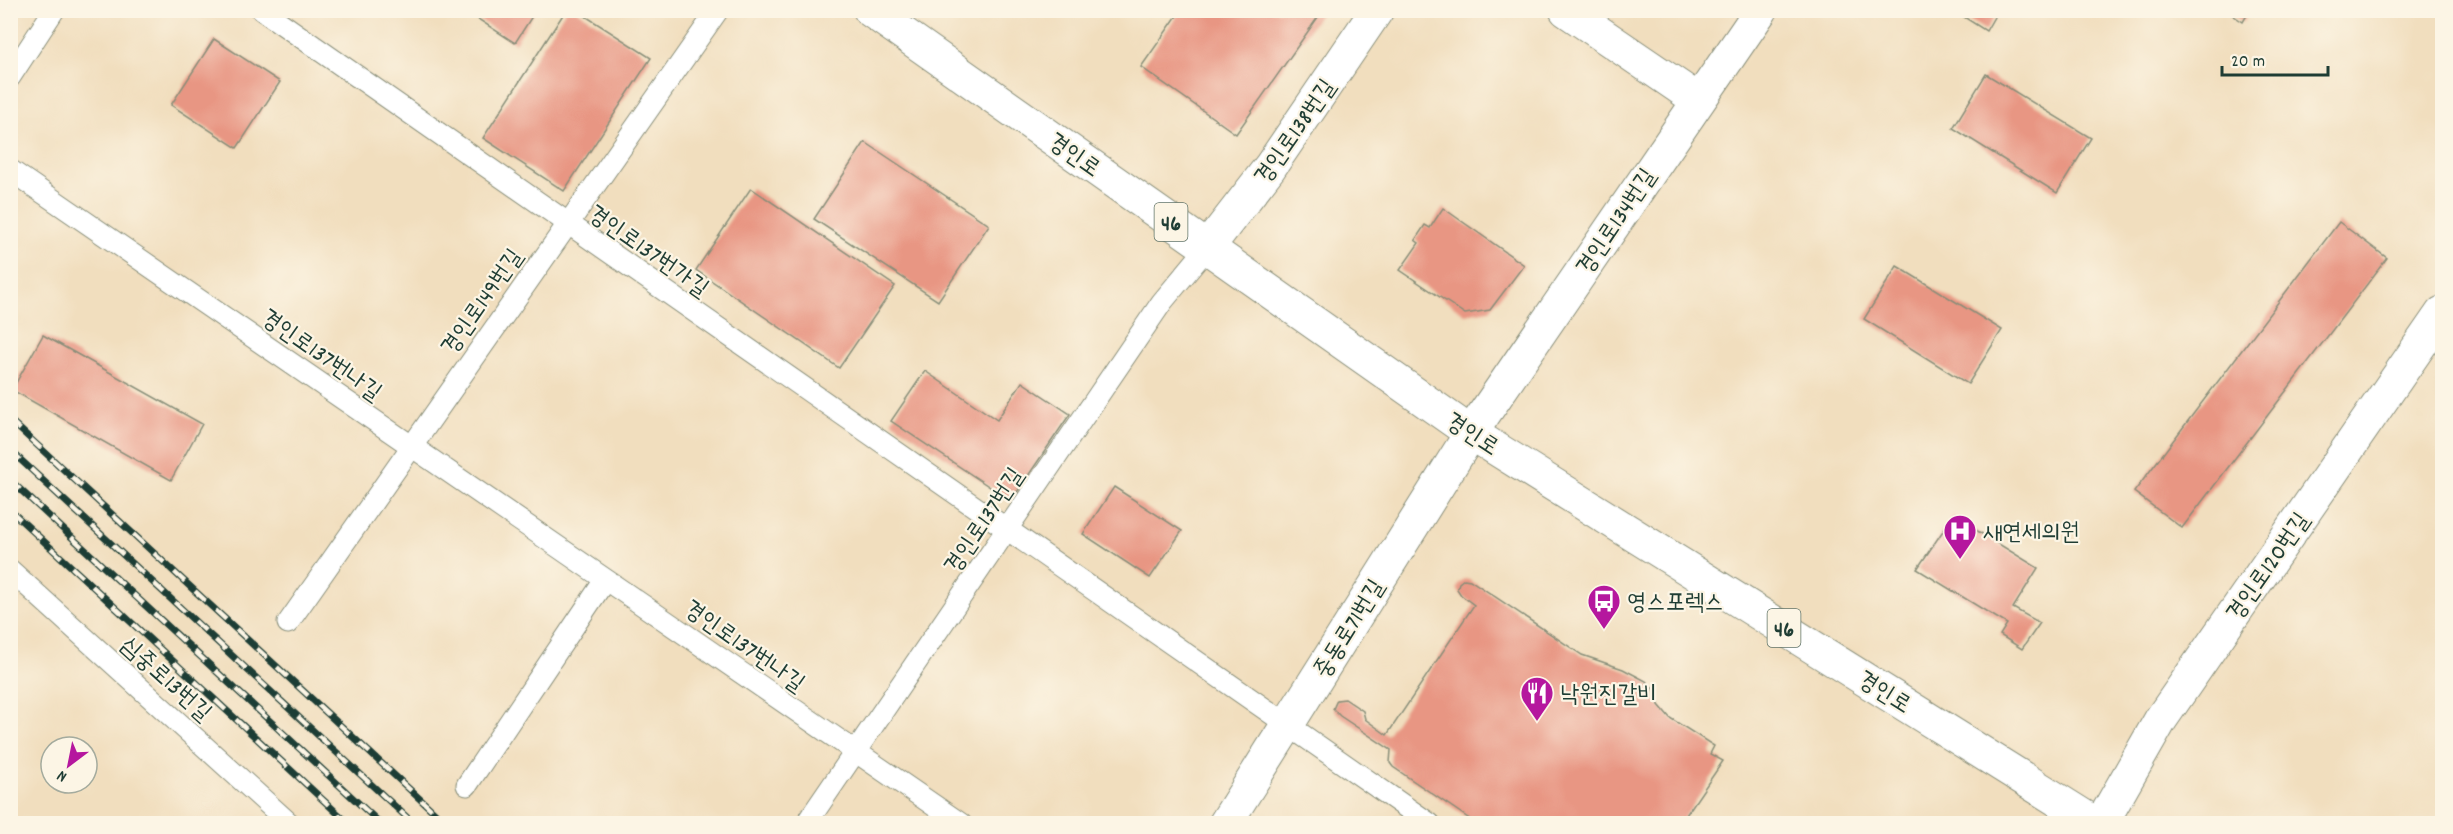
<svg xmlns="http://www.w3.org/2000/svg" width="2453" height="834" font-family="Dekko,'Poor Story',sans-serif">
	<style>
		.building { fill: #e89683 }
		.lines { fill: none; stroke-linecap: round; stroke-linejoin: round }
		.service-casing { stroke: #888e79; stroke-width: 23 }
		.minor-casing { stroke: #888e79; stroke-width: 35 }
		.tertiary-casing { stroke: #888e79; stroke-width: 35 }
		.primary-casing { stroke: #888e79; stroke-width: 35 }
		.service { stroke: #fff; stroke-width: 21 }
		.minor { stroke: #fff; stroke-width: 33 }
		.tertiary { stroke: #fff; stroke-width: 33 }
		.primary { stroke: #fff; stroke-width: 33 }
		.rail-casing { stroke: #1f3d34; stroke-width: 7 }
		.rail { stroke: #fcf5e5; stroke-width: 4.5; stroke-dasharray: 14; stroke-linecap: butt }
		.labels { text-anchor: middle; stroke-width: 4.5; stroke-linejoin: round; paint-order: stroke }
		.shield { fill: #fcf5e5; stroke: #617469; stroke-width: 1.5 }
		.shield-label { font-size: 22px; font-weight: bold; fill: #1f3d34 }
		.street-label { font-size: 24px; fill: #1f3d34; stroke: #fcf5e5 }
		.poi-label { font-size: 24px; fill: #1f3d34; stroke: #fcf5e5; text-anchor: start }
	</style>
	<rect width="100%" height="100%" fill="#fcf5e5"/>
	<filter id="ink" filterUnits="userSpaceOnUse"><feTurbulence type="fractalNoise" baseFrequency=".0167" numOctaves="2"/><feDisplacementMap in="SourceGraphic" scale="12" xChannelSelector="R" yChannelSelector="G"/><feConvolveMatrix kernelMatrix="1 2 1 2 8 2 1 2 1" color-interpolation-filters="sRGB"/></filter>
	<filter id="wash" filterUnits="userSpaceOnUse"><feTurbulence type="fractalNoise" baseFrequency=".008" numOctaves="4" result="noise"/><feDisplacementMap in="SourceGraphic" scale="24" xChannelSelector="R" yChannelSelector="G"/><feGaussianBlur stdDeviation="1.35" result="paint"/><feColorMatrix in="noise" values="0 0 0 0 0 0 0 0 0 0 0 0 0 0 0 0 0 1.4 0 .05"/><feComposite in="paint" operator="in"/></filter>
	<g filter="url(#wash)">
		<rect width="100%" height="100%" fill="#f1debe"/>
		<g id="blocks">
			<g class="building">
				<path d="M464 10H536L515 43Z"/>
				<path d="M566 10H576L651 58 564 191 483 138Z"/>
				<path d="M1181 10H1323L1236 134 1141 67Z"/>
				<path d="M1953 10H1998L1986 31Z"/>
				<path d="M2225 10H2250L2243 22Z"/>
				<path d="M214 39 280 82 237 148 171 105Z"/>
				<path d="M1986 74 2091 138 2057 193 1953 128Z"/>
				<path d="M865 142 989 225 938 301 814 219Z"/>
				<path d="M751 188 895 286 839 368 696 270Z"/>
				<path d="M1443 208 1524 265 1490 310 1465 314 1400 270 1419 243 1415 240 1425 225 1430 228Z"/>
				<path d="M2339 222 2387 258 2182 528 2134 492Z"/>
				<path d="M1897 266 2002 330 1968 384 1864 319Z"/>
				<path d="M43 335 202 424 171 480 12 390Z"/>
				<path d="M925 371 997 420 1022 382 1070 414 1011 501 891 421Z"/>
				<path d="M1114 487 1182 531 1150 578 1083 534Z"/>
				<path d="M1953 516 2038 568 2013 608 2040 623 2022 649 2000 635 2007 624 1917 569Z"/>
				<path d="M1464 579 1470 580 1582 655 1623 669 1646 681 1653 689 1659 705 1670 718 1714 746 1710 754 1723 761 1680 824H1477L1393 767 1390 763 1391 750 1340 716 1333 709 1337 700 1345 699 1363 711 1365 719 1387 735 1474 605 1461 595 1457 589 1459 583Z"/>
			</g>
		</g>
	</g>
	<g filter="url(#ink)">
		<use href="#blocks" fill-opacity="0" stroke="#888e79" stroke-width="1.5"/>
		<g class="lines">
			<defs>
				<g id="service">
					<path d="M262 10 1430 824"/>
					<path d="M10 77 54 10"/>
					<path d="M10 170 961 824"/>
					<path d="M10 570 290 824"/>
					<path d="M288 623 718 10"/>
					<path d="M467 785 605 580"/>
					<path d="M806 824 1162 302 1207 248"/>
				</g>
				<g id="minor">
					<path d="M1566 10 1698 100"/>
					<path d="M1207 248 1270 167 1377 10"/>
					<path d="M1225 824 1471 433"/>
					<path d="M2101 824 2161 719 2442 313"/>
				</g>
				<path id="tertiary" d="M1471 433 1761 10"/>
				<path id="primary" d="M870 10 1471 433 2096 824"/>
			</defs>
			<use href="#service" class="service-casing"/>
			<use href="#minor" class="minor-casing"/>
			<use href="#tertiary" class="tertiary-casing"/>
			<use href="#primary" class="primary-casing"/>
			<use href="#service" class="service"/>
			<use href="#minor" class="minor"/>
			<use href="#tertiary" class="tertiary"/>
			<use href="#primary" class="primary"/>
			<defs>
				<g id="rail">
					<path d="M10 420 447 824"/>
					<path d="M10 450 414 824"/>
					<path d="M10 480 381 824"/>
					<path d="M10 510 349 824"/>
				</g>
			</defs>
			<use href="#rail" class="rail-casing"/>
			<use href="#rail" class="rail"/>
		</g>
	</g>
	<defs>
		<symbol id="hospital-pin" viewBox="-11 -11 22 30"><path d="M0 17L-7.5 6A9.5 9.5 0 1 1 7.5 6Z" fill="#b5179e" stroke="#fcf5e5"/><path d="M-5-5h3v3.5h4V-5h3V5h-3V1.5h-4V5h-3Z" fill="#fff"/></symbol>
		<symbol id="bus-pin" viewBox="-11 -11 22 30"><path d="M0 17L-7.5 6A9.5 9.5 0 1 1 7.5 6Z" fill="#b5179e" stroke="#fcf5e5"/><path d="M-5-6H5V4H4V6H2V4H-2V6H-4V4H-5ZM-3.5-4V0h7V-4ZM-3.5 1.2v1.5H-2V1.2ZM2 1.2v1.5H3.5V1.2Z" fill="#fff"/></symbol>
		<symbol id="restaurant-pin" viewBox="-11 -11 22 30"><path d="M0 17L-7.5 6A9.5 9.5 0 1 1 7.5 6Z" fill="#b5179e" stroke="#fcf5e5"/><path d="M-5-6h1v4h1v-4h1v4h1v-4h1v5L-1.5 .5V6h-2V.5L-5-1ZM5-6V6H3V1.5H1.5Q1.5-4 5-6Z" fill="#fff"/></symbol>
	</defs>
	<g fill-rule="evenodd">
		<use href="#hospital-pin" x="1941" y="512" width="38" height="52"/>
		<use href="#bus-pin" x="1585" y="582" width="38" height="52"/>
		<use href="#restaurant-pin" x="1518" y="674" width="38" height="52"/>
	</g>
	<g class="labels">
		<g class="shield">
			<rect x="1154.5" y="203" width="33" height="38" rx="4.5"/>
			<rect x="1767.5" y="609" width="33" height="38" rx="4.5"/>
		</g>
		<g class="shield-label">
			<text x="1171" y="230">46</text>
			<text x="1784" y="636">46</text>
		</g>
		<g class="street-label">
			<text transform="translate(1294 131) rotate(-55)" y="8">경인로138번길</text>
			<text transform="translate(1075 154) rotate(35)" y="8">경인로</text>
			<text transform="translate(1615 221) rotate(-56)" y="8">경인로134번길</text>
			<text transform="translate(649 250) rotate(35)" y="8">경인로137번가길</text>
			<text transform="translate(481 301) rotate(-55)" y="8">경인로149번길</text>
			<text transform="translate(322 354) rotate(35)" y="8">경인로137번나길</text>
			<text transform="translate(1473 433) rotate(33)" y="8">경인로</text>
			<text transform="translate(983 520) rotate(-56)" y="8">경인로137번길</text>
			<text transform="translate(2267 566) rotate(-55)" y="8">경인로120번길</text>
			<text transform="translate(1348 628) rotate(-58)" y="8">중동로71번길</text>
			<text transform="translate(745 645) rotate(35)" y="8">경인로137번나길</text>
			<text transform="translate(167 678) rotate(42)" y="8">심중로13번길</text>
			<text transform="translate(1885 691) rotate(32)" y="8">경인로</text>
		</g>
		<g class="poi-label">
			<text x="1983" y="539">새연세의원</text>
			<text x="1627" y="609">영스포렉스</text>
			<text x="1560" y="701">낙원진갈비</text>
		</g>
	</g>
	<rect width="2453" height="834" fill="none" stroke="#fcf5e5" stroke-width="36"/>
	<g transform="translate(69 765) rotate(212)"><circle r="28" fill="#fcf5e5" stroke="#a4ab9e" stroke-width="1.5"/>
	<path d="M0-4.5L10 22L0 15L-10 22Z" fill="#b5179e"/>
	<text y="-9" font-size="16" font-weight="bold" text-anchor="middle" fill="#1f3d34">N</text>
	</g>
	<path d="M2222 66v9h106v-9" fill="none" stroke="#1f3d34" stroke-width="3"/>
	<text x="2231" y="66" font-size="18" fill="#1f3d34" stroke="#fcf5e5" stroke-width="4.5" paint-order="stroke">20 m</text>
</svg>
